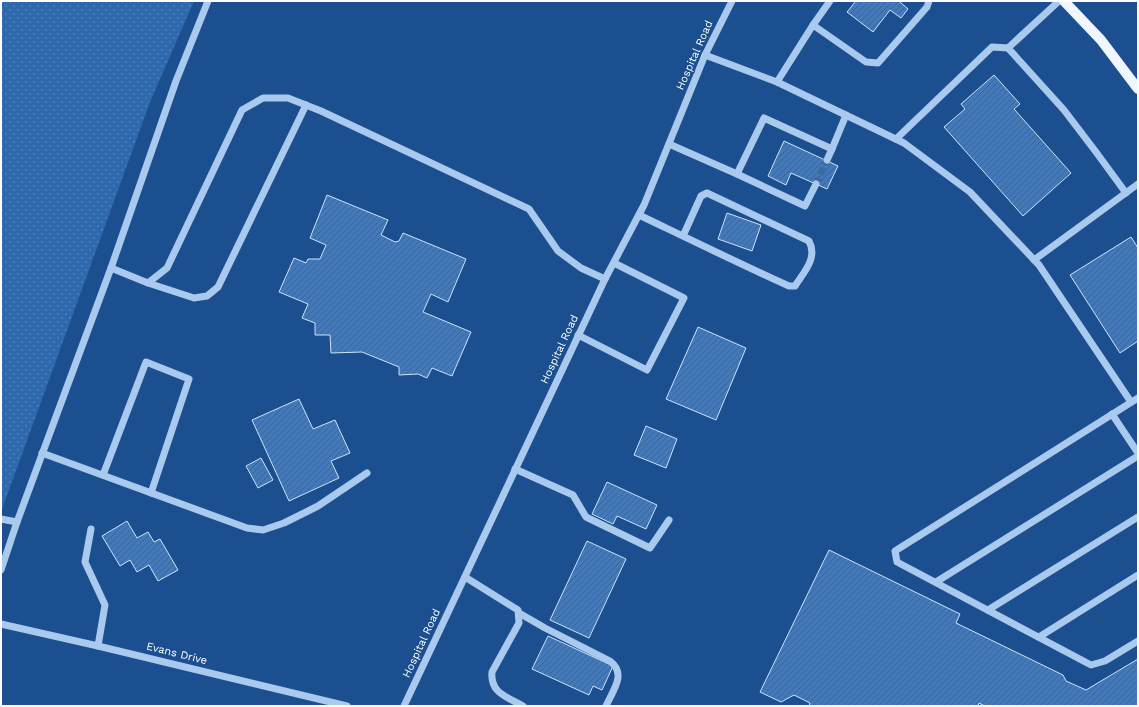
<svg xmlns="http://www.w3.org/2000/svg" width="1139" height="707" font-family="'Work Sans',sans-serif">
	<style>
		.park { fill: url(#park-dots) }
		.building { fill: url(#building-hatch); stroke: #cfe3fa }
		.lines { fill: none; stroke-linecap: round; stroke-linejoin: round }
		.minor-tunnel { stroke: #3d69a0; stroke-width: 7; stroke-dasharray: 7 3.5; stroke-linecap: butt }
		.minor { stroke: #a9c9ee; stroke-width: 7 }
		.major { stroke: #f0f6ff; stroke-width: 10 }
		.labels { text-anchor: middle; stroke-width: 3; stroke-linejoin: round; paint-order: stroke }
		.street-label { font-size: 11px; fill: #fff; stroke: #1b4f8f }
	</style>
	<defs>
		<pattern id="park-dots" width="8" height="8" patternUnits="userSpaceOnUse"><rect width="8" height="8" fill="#2e69ad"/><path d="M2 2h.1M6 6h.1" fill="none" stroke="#4d80b9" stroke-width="1.8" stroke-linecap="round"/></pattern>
		<pattern id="building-hatch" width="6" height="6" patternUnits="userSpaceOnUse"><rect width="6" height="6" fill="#4478b7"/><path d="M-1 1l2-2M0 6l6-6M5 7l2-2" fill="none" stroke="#486282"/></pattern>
	</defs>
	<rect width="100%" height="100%" fill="#1b4f8f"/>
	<path class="park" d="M1 1H194L150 102 1 512Z"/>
	<g class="building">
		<path d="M856 1H900V2L908 9 901 18 890 10 873 32 847 12Z"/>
		<path d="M994 75 1020 104 1014 109 1071 173 1023 216 944 127 965 109 961 104Z"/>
		<path d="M784 141 838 166 827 189 791 173 786 185 768 176Z"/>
		<path d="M327 195 388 220 381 235 395 242 399 241 403 233 466 259 448 302 431 294 423 312 471 332 452 376 432 368 427 378 418 374 399 375V367L362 352 331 353 330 335H315V323L302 318 308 304 279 292 294 258 306 263 308 259H320L326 245 310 238Z"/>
		<path d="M727 213 761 225 752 251 718 239Z"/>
		<path d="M1131 237 1138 248V341L1120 353 1070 275Z"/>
		<path d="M698 327 746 348 716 420 666 399Z"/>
		<path d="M299 399 313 429 335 420 350 453 331 461 339 478 289 501 252 420Z"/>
		<path d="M646 426 677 439 666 468 634 455Z"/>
		<path d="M261 458 273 480 258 488 246 466Z"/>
		<path d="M607 482 657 505 646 529 617 516 613 524 592 514Z"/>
		<path d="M127 521 137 538 148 532 154 542 160 539 178 570 158 581 149 565 137 572 130 560 120 566 102 536Z"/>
		<path d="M587 541 626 559 589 638 550 620Z"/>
		<path d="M829 550 960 614 956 623 1063 675 1066 681 1086 690 1138 659V706H985L979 703 978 706H809L810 703 794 695 781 702 760 692Z"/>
		<path d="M548 636 613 666 602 690 593 686 589 695 532 669Z"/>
	</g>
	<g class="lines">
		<path class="minor-tunnel" d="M816 184 827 160"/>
		<g class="minor">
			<path d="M813 25 866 62 878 63 927 7 929 1"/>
			<path d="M1008 48 1064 110 1096 152 1126 193"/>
			<path d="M705 55 777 82 904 143 970 192 1039 265 1131 402"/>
			<path d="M777 82 813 25 830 1"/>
			<path d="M896 139 992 47 1008 48 1059 1"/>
			<path d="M669 144 737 174 764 118 832 149 846 115"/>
			<path d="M827 160 832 149"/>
			<path d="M737 174 805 206 816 184"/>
			<path d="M639 215C689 239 738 263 789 286H795C804 272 818 258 809 241L707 193 701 196 683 236"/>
			<path d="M1034 260 1138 184"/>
			<path d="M111 268 148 283 167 268 242 110 263 98H288L321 111 529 209 558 251 581 268 605 279"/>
			<path d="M148 283 194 298 207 296 218 287 306 105"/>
			<path d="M578 335 647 370 684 298 614 263"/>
			<path d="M1138 398 895 551 897 562 1091 665 1105 661 1138 641"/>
			<path d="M1112 414 1138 453"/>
			<path d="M42 453 247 528 263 530 284 523 318 506 367 473"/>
			<path d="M515 469 573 495 586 517 650 548 669 520"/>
			<path d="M103 475 146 362 189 379 151 493"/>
			<path d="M1 519 17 522"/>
			<path d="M91 529 85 562 105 605 98 646"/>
			<path d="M1 570 17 522 111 268 176 81 208 1"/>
			<path d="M465 577 518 610 519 623 492 672C490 693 507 697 523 706"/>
			<path d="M936 582 1138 456"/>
			<path d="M988 610 1138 517"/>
			<path d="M519 613 545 628 610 661C627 674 613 690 606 706"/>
			<path d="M1 624 98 646 347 706"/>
			<path d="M1039 637 1138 575"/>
			<path d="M404 706 605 279 644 205 705 55 732 1"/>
		</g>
		<path class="major" d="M1064 1 1101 40 1138 89"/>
	</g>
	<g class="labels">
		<g class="street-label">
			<text transform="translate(694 55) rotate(-66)" y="4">Hospital Road</text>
			<text transform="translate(559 349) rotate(-65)" y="4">Hospital Road</text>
			<text transform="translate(421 643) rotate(-65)" y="4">Hospital Road</text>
			<text transform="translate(177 653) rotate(14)" y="4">Evans Drive</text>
		</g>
	</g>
	<rect width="1139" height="707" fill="none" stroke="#ffffff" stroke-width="4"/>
</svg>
